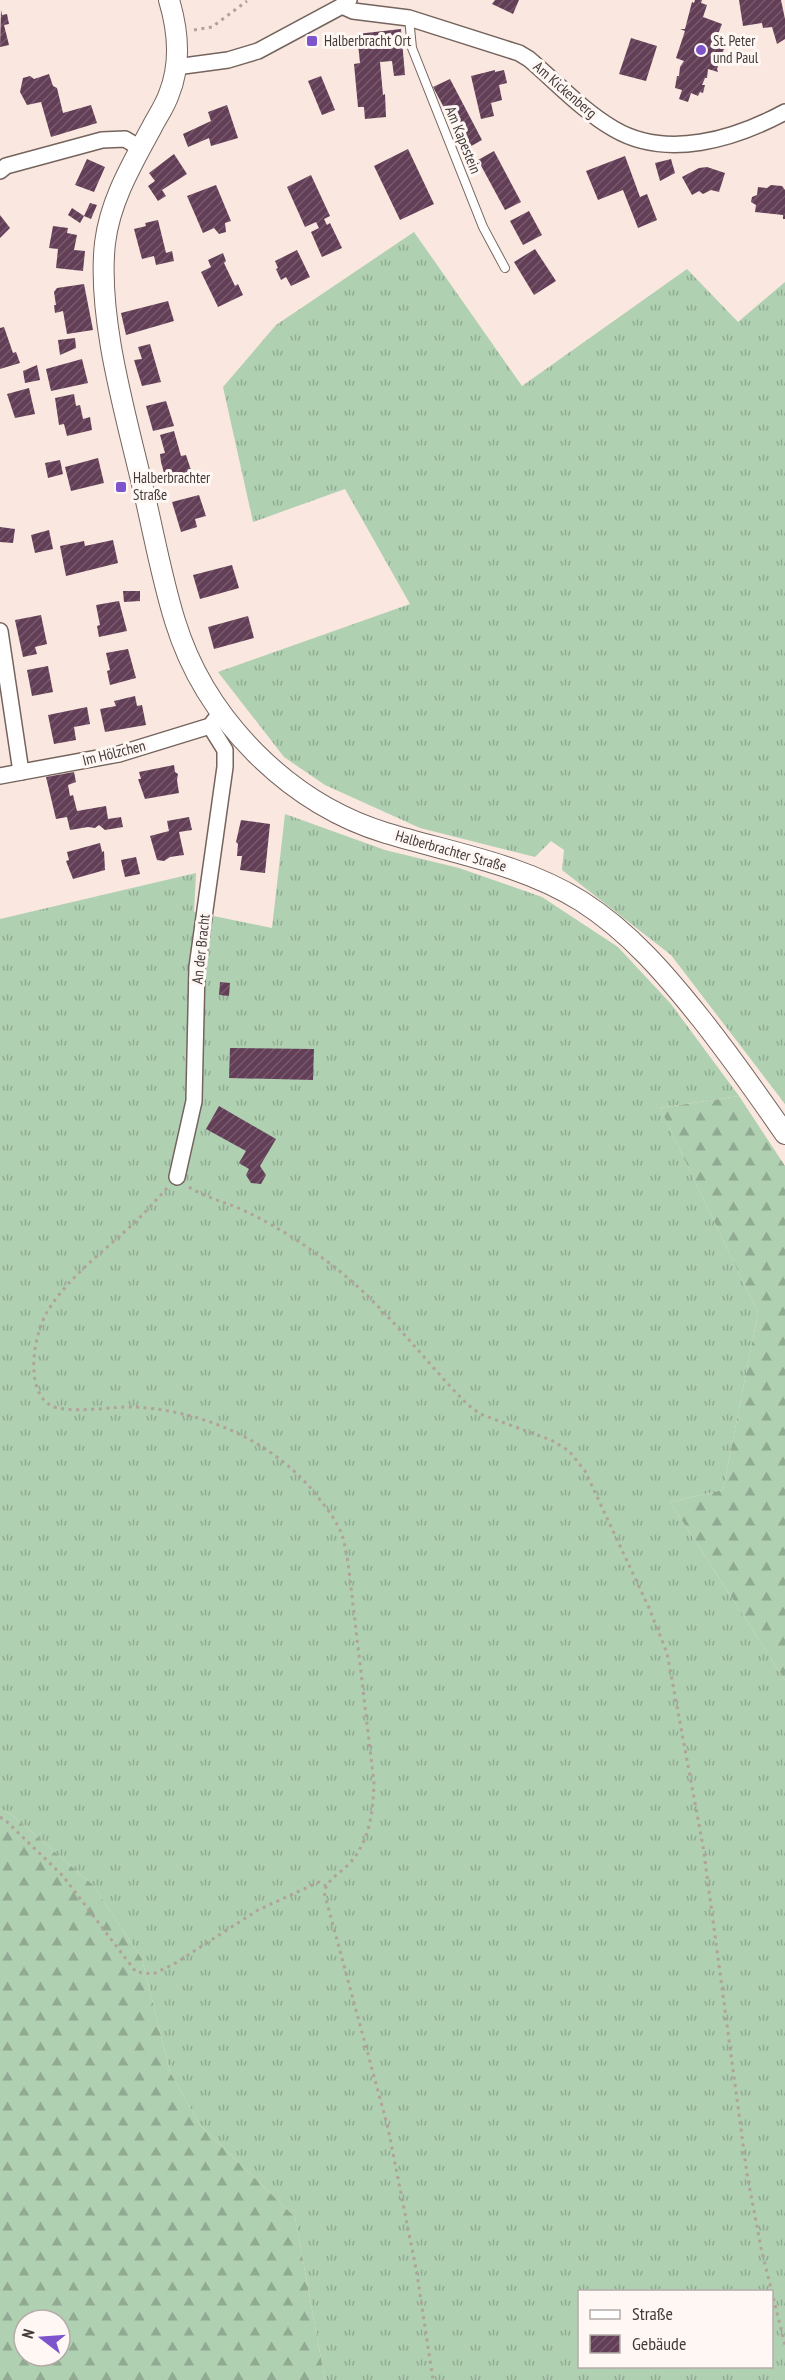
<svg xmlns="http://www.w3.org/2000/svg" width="785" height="2380" font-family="'PT Sans Narrow',sans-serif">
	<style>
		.grass { fill: url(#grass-tufts); fill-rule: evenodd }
		.forest { fill: url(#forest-firs); fill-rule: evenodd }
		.building { fill: url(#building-hatch) }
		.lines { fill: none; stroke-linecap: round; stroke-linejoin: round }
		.service-casing { stroke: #74645d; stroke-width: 10 }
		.minor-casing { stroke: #74645d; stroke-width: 18 }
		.secondary-casing { stroke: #74645d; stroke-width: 22 }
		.path { stroke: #b1a29c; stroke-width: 3; stroke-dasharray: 3 4.5; stroke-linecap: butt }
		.service { stroke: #fff; stroke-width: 8 }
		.minor { stroke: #fff; stroke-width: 15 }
		.secondary { stroke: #fff; stroke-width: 20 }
		.poi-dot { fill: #7e54cd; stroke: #fff7f4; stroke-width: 2 }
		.labels { text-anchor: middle; stroke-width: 6; stroke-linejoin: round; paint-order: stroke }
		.poi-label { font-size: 15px; fill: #433b38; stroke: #fff7f4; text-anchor: start }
		.street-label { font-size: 15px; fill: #433b38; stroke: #fff7f4 }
	</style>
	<defs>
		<pattern id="grass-tufts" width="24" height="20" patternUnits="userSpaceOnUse" patternTransform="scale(1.5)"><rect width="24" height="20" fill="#b0d0b2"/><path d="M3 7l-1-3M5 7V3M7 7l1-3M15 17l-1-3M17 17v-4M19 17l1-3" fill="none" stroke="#91aa92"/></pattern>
		<pattern id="forest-firs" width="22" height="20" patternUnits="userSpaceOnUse" patternTransform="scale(1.5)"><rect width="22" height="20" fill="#b0d0b2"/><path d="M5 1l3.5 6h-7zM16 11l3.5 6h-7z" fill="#91aa92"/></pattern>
		<pattern id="building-hatch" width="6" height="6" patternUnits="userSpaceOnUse" patternTransform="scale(1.5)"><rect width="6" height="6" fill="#633f57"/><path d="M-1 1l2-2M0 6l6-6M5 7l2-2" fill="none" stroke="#775a6d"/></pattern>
	</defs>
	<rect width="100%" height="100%" fill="#fae7df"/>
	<g class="grass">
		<path d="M414 232 522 386 687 269 738 322 785 282V1104L671 955 562 870 564 850 551 841 535 857 420 828 325 785 284 757 218 672 410 604 345 489 253 522 223 387 276 325Z"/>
		<path d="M285 814 385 850 459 868 542 897 618 947 671 1004 739 1096 660 1108 758 1313 723 1490 670 1502 785 1680V2380H325L295 2217 200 2125 170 2072 142 1959 93 1885 12 1815 0 1809V919L196 873 194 912 272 928ZM580 2292H772V2366H580Z"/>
	</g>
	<g class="forest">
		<path d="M739 1096 785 1166V1680L670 1502 723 1490 758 1313 660 1108Z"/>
		<path d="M0 1809 12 1815 93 1885 142 1959 170 2072 200 2125 295 2217 325 2380H0ZM24 2320H60V2356H24Z"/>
	</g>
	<g class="building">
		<path d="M495 0H519L513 14 492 4Z"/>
		<path d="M695 0H702L701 3 707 5 703 17 722 24 716 39 726 43 717 69 718 72 708 69 707 78H705L702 85H705L703 93 700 92 698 96 691 93 688 102 679 99 682 90 675 88 677 76H679L680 67 684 61 676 58 685 31 680 29H685L692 2 694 3Z"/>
		<path d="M739 0H781L785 19V39L777 44 772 27 763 28 762 23 743 26Z"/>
		<path d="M1 10 2 15 7 14 9 24 4 25 9 45 0 47Z"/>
		<path d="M401 29 405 75 394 76 392 61 380 62 383 95 385 94 386 117 365 119 364 107H358L354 64 360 63 357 34Z"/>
		<path d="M631 38 657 46 646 81 619 74Z"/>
		<path d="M495 70V72L504 70 507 83 499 85 502 100 491 103 494 116 481 119 471 76Z"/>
		<path d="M49 74 53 86 57 88 63 113 91 105 97 123 51 137 41 102 27 105 20 92 23 78 30 76 34 79Z"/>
		<path d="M321 76 335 110 322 115 308 81Z"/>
		<path d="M450 79 482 140 466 149 433 87Z"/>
		<path d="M227 105 238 138 211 146 209 138 188 147 183 134 211 121 208 112Z"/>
		<path d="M408 149 434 204 400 220 374 166Z"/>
		<path d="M494 151 521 202 505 210 478 160Z"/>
		<path d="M174 154 187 174 162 190 166 196 158 201 148 186 155 181 149 173Z"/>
		<path d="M625 156 640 197 647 194 657 220 638 228 623 190 598 200 586 171Z"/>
		<path d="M87 159 105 167 94 192 75 185Z"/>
		<path d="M671 159 675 173 660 181 655 163Z"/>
		<path d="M707 167 725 173 719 192 711 190 703 194 699 191 692 195 682 177 699 168Z"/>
		<path d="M311 175 330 216 324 219 327 225 330 223 342 248 322 257 311 232 319 228 316 222 305 227 287 187Z"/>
		<path d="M216 185 231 221 225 223 226 232 219 234 214 228 203 233 187 196Z"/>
		<path d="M771 185 782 186 785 190V219H783V215L755 212 756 205 751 202 752 197 757 195 758 187 767 188Z"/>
		<path d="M90 203 97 205 91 219 84 216 80 223 68 215 72 208 84 216Z"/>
		<path d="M529 211 542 235 523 245 510 221Z"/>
		<path d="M0 215 10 228 0 238Z"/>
		<path d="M158 220 166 253 172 251 174 261 156 265 154 256 142 259 134 229 146 226 145 223Z"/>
		<path d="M53 226 68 228 67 233 77 235 74 250 85 251 83 271 56 268 58 249 49 248Z"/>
		<path d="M535 249 556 281 534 295 514 262Z"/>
		<path d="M297 250 310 277 291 286 286 277 281 280 276 269 278 268 275 261Z"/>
		<path d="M223 253 226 261 224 263 235 286 238 284 243 295 218 307 201 272 211 267 208 260Z"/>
		<path d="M84 284 93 330 67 334 63 311 55 313 54 305H56L54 292 57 288Z"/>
		<path d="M168 301 174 321 126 335 121 313Z"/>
		<path d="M4 327 13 353 16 352 20 363 0 369V328Z"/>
		<path d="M75 338 76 348 60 355 58 340Z"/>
		<path d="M150 344 161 382 142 386 134 360 142 359 138 347Z"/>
		<path d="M82 359 88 383 51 391 46 369Z"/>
		<path d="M37 365 40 380 25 383 23 371Z"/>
		<path d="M29 388 35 414 15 418 7 394Z"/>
		<path d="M74 394 76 406 80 405 83 419 90 417 92 430 67 436 64 424 59 425 55 398Z"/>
		<path d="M166 401 174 426 153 431 146 406Z"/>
		<path d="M174 431 181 456 186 455 193 476 167 484 161 462 160 454 165 453 160 435Z"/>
		<path d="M98 458 104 483 71 491 65 467Z"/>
		<path d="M60 460 63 474 48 478 45 463Z"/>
		<path d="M199 495 206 516 195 519 197 527 181 532 172 502Z"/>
		<path d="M0 527 15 529 13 543 0 542Z"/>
		<path d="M49 530 53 549 35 553 31 535Z"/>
		<path d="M113 540 118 563 66 576 60 546 84 541 85 546Z"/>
		<path d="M232 565 239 588 200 599 193 575Z"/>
		<path d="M123 591H140V601L124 602Z"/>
		<path d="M119 601 127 631 99 637 97 626 100 625 96 605Z"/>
		<path d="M41 615 47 644 35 647 37 654 23 657 15 620Z"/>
		<path d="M248 616 254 638 214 649 208 627Z"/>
		<path d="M128 649 136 678 110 685 107 671 110 670 106 653Z"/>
		<path d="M48 666 53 692 32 696 27 670Z"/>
		<path d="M135 696 137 706 142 705 146 725 105 732 100 709 116 706 114 701Z"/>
		<path d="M87 707 90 724 74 727 76 740 54 744 48 715Z"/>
		<path d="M174 765 175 772 178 774 177 780 179 793 145 799 138 779H141L139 772Z"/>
		<path d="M74 772 76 782 68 785 70 796 73 795 77 811 106 806 108 819 121 817 123 827 105 830 99 825 95 828 88 827 70 830 67 817 56 819 46 777Z"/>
		<path d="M189 817 192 830 179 832 184 855 170 857 164 861 157 860 150 836 169 831 167 821Z"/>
		<path d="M241 820 270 824 265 873 240 870 242 856H237L238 844 236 842Z"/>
		<path d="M100 843 102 852 104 851 105 870 73 879 66 861 69 860 67 852Z"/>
		<path d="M136 857 140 874 125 877 121 860Z"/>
		<path d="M220 982 230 983 229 996 219 995Z"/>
		<path d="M230 1048 314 1049 313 1080 229 1078Z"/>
		<path d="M219 1106 276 1139 260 1166 266 1175 261 1184 251 1183 246 1175 249 1169 239 1163 246 1151 206 1129Z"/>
	</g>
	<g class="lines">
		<defs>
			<path id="service" d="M409 18 412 48 483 227 505 268"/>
			<g id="minor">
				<path d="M342 6 353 11 409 18 519 53 529 59C556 82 584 112 614 129 667 160 735 139 785 112"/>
				<path d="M176 67 228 60 258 51 342 6 349 0"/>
				<path d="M0 171 6 166 102 140 125 139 140 148"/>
				<path d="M0 631 21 772"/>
				<path d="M0 776 119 754 210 726 217 717"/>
				<path d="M177 1177 194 1101 197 967 225 767V750L210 726"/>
			</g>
			<path id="secondary" d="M169 0C178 30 181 64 169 94 165 106 157 117 152 127 132 164 110 201 105 243 97 317 125 412 142 484 153 529 161 576 175 621 205 719 288 803 386 833 452 853 522 864 581 901 630 932 667 976 702 1020 731 1057 758 1095 785 1134"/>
		</defs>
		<use href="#service" class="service-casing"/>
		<use href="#minor" class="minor-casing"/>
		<use href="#secondary" class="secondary-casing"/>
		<g class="path">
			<path d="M194 30 212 27 247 1"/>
			<path d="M189 1187C206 1198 225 1202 243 1210 270 1223 295 1238 318 1255 377 1295 418 1354 467 1404L480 1414 551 1440 569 1451 585 1471 649 1608 667 1653 703 1846 747 2174 761 2248 785 2345"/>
			<path d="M167 1188C156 1200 145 1213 133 1224 103 1252 68 1277 47 1312 34 1334 24 1389 50 1405 67 1415 114 1406 135 1407 205 1411 275 1442 318 1497 327 1509 337 1521 342 1535 345 1544 346 1553 348 1562L374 1783C373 1812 370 1841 349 1864 340 1873 328 1879 324 1892L388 2128 417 2274 433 2380"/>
			<path d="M0 1817 6 1821 63 1876 136 1972 153 1974 174 1964 258 1910 319 1882 326 1886"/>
		</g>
		<use href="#service" class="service"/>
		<use href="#minor" class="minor"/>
		<use href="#secondary" class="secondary"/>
	</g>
	<g class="poi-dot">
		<rect x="306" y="35" width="12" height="12" rx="3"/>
		<circle cx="701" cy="50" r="6"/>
		<rect x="115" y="481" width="12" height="12" rx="3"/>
	</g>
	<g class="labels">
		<g class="poi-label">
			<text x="324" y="46">Halberbracht Ort</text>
			<text x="713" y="46">St. Peter<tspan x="713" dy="17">und Paul</tspan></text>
			<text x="133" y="483">Halberbrachter<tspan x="133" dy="17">Straße</tspan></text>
		</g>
		<g class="street-label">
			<text transform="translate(565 90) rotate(41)" y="5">Am Kickenberg</text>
			<text transform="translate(463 140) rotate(68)" y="5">Am Kapestein</text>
			<text transform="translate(114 753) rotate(-14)" y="5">Im Hölzchen</text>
			<text transform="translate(451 851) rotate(16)" y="5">Halberbrachter Straße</text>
			<text transform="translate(201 949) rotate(-84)" y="5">An der Bracht</text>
		</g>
	</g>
	<rect x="578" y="2290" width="195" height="78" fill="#fff7f4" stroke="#b4aca9" stroke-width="1.5"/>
	<rect x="590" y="2310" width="30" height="9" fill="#ffffff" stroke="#b4aca9" stroke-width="1.5"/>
	<text x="632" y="2320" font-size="18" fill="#433b38">Straße</text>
	<rect x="590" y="2335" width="30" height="18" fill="url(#building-hatch)" stroke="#b4aca9" stroke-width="1.5"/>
	<text x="632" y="2350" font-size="18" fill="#433b38">Gebäude</text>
	<g transform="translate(42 2338) rotate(287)"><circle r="28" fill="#fff7f4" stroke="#b4aca9" stroke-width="1.5"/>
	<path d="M0-4.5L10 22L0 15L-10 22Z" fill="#7e54cd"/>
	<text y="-9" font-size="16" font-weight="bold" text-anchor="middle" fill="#433b38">N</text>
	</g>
</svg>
